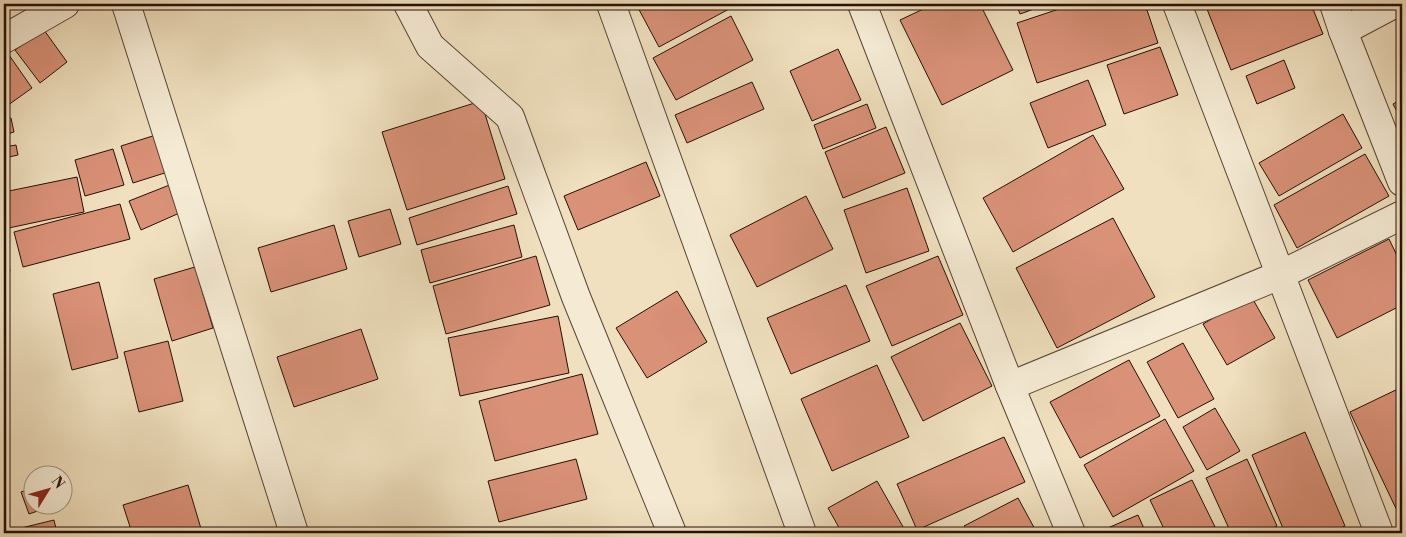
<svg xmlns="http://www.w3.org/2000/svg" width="1406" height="537" font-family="'Libre Bodoni',serif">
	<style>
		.building { fill: #d99178; stroke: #270f05 }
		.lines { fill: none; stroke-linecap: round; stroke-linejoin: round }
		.minor-casing { stroke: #594334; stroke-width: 30 }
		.minor { stroke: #f5ebd5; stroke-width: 28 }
	</style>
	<rect width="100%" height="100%" fill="#f0e0bf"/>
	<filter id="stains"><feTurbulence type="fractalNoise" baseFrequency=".004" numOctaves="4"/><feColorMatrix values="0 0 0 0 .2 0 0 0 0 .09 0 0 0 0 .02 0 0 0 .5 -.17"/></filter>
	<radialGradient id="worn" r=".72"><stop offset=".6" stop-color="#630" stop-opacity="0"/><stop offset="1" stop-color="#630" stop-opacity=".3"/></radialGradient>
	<g class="building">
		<path d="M636 4H727L729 9 659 47Z"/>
		<path d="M934 4H980L1013 70 942 105 900 20Z"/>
		<path d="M1016 4H1048L1020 14Z"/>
		<path d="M1074 4H1145L1158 43 1037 83 1017 23Z"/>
		<path d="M1205 4H1311L1323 34 1231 70Z"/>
		<path d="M731 16 753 60 676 100 653 58Z"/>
		<path d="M44 30 67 62 40 83 15 50Z"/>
		<path d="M1160 47 1178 95 1124 114 1107 65Z"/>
		<path d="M838 49 861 100 812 121 790 71Z"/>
		<path d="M9 55 32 88 4 108V59Z"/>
		<path d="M1284 60 1295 88 1257 104 1246 76Z"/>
		<path d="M1088 80 1106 125 1048 148 1030 103Z"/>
		<path d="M752 82 764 109 687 143 675 115Z"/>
		<path d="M1402 99V121L1393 104Z"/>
		<path d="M481 101 505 179 407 210 382 132Z"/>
		<path d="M867 104 876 128 823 149 814 125Z"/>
		<path d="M1343 114 1362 148 1279 196 1259 163Z"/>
		<path d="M11 118 14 132 4 135V119Z"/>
		<path d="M886 127 905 173 843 198 825 152Z"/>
		<path d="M159 134 171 171 133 183 121 146Z"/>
		<path d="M1093 135 1124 189 1013 252 983 198Z"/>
		<path d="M16 145 18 155 4 158V147Z"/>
		<path d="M113 149 124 185 85 196 75 160Z"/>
		<path d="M1365 154 1389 196 1297 248 1274 205Z"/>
		<path d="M646 162 660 196 578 230 564 196Z"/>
		<path d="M77 177 84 212 4 229V192Z"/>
		<path d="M172 184 184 211 141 230 129 201Z"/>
		<path d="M508 186 517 214 417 245 409 218Z"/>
		<path d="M907 188 929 251 866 273 844 210Z"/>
		<path d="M806 196 833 249 757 287 730 235Z"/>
		<path d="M120 204 130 239 23 267 14 232Z"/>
		<path d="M390 209 401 244 359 257 348 221Z"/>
		<path d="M1113 218 1155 297 1057 348 1016 268Z"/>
		<path d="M334 225 347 269 271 292 258 248Z"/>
		<path d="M514 225 522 257 430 283 421 250Z"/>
		<path d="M1389 239 1402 266V305L1337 338 1308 280Z"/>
		<path d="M4 248 10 271 4 272Z"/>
		<path d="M536 256 550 305 446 334 433 286Z"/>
		<path d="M938 256 963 315 892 346 866 286Z"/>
		<path d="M195 267 213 328 172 341 154 279Z"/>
		<path d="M99 282 118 358 72 370 53 294Z"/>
		<path d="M846 285 870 341 791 374 767 318Z"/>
		<path d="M677 291 707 342 647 378 616 328Z"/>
		<path d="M1251 296 1275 338 1227 365 1203 324Z"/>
		<path d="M558 316 569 373 460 396 448 338Z"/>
		<path d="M960 323 992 386 923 421 891 357Z"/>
		<path d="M361 329 378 379 294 407 277 357Z"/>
		<path d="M168 341 183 401 139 412 124 352Z"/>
		<path d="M1183 343 1214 399 1178 418 1147 362Z"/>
		<path d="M1129 360 1160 416 1080 458 1050 402Z"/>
		<path d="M877 365 909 437 832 471 801 399Z"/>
		<path d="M582 374 598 434 495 461 479 401Z"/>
		<path d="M1402 387V518L1401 519 1350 412Z"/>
		<path d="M1215 408 1240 451 1207 470 1183 427Z"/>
		<path d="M1165 419 1194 471 1113 517 1084 465Z"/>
		<path d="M1305 432 1345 526 1328 533H1285L1252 455Z"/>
		<path d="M1004 437 1025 482 917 530 897 484Z"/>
		<path d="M576 459 587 499 499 522 488 481Z"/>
		<path d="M1247 459 1277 526 1261 533H1231L1206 478Z"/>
		<path d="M1192 480 1218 533H1166L1150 500Z"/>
		<path d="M877 481 906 532 842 533 828 508Z"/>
		<path d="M188 485 202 532 132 533 123 505Z"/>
		<path d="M32 488V504H48L49 507 29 514 21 492Z"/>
		<path d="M1018 498 1037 533H968L964 526Z"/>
		<path d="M1138 515 1146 533H1096Z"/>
		<path d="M54 520 57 533H18L17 529Z"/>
	</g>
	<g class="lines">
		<defs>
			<g id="minor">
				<path d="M126 4 294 533"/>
				<path d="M408 4 430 46 510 117 576 297 672 533"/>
				<path d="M611 4 802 533"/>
				<path d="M862 4 1010 386 1071 533"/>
				<path d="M1177 4 1379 533"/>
				<path d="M1334 4 1343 31"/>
				<path d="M1394 4 1343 31 1402 182"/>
				<path d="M4 39 65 4"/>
				<path d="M1010 386 1280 275 1402 215"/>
			</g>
		</defs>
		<use href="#minor" class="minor-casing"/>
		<use href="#minor" class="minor"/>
	</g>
	<rect width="1406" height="537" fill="none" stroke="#f0e0bf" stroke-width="20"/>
	<rect x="5" y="5" width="1396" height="527" fill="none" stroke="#270f05" stroke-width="2.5"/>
	<rect x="10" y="10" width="1386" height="517" fill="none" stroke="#270f05"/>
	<g transform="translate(48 490) rotate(53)"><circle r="24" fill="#f5ebd5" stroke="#a39382"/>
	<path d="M0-4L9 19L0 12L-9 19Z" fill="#8f2418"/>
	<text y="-8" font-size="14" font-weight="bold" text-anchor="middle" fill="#270f05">N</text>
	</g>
	<rect width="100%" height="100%" filter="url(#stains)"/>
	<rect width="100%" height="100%" fill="url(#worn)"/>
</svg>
